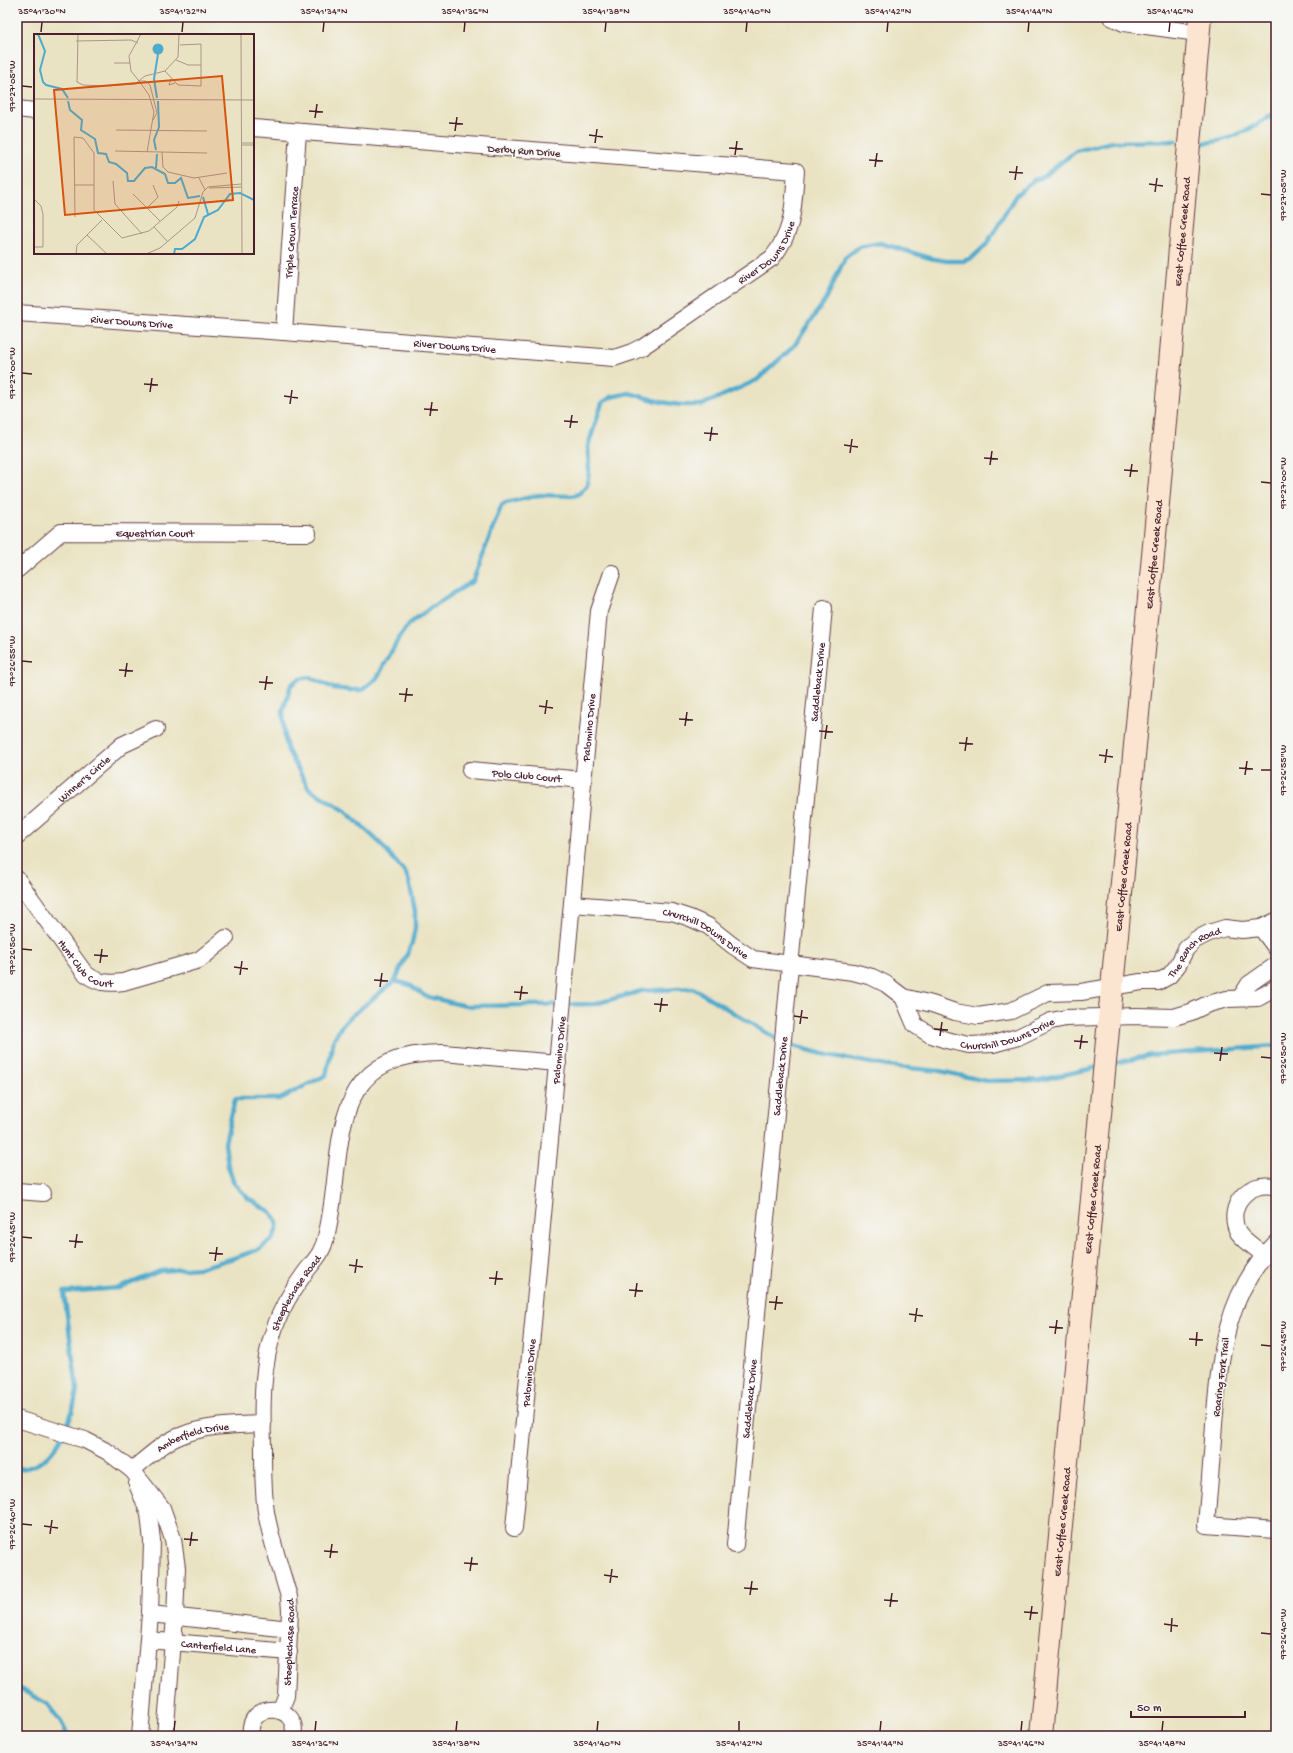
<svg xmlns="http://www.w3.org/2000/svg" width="1293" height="1753" font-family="'Gochi Hand',sans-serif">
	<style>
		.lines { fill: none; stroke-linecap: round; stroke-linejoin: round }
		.stream { stroke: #4fabcd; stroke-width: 4.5 }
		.street-casing { stroke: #623c42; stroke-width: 18 }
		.secondary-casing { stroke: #623c42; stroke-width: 24 }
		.street { stroke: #fff; stroke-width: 16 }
		.secondary { stroke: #fce5d0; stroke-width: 22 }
		.ticks { fill: none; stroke: #4a1f2b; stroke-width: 1.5 }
		.labels { text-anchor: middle; stroke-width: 3; stroke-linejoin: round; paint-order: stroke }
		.street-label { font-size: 11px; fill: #4a1f2b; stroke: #f6f6f2 }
		.inset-river { fill: none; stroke: #4fabcd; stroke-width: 2 }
		.inset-road { fill: none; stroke: #aa9586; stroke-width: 1 }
		.view { fill: #d8530f; fill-opacity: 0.15; stroke: #d8530f; stroke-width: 2 }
		.inset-edge { fill: none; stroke: #4a1f2b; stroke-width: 2 }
		.neatline { fill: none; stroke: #4a1f2b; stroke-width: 1.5 }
		.ticks-label { font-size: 10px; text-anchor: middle; fill: #4a1f2b }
	</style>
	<rect width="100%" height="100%" fill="#f6f6f2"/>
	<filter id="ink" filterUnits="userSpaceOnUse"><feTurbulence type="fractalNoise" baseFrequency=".025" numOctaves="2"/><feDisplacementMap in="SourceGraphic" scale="8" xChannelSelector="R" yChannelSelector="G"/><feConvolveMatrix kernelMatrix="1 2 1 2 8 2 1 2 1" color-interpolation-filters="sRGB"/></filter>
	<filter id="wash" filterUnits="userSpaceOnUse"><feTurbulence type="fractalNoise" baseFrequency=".012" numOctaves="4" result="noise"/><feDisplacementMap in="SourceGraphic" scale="16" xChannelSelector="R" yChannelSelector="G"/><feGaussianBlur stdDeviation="0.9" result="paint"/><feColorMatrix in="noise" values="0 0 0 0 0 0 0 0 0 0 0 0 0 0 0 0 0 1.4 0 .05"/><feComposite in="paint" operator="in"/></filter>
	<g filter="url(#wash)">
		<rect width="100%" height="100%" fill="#eae3c3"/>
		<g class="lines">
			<g class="stream">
				<path d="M1198 143C1225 144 1255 128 1276 111"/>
				<path d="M395 981 410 985 425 996 465 1006 595 1004 641 991 693 988 780 1041"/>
				<path d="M786 1044 823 1054 887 1066 940 1071 986 1081 1040 1080 1098 1067"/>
				<path d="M1111 1064 1152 1055 1276 1046"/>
				<path d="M17 1469C56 1469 72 1421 77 1390L64 1292 119 1288 160 1271 199 1268 234 1258 257 1250 273 1239 277 1228V1220L269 1211 249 1199 234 1183 228 1166 225 1143 235 1099H280L326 1075 334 1039 341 1027 350 1017 395 981 412 943 415 928V911L409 881 406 874 378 841 344 810 309 789 288 751 285 739 283 711 291 685 299 679 310 677 333 688 349 690H362L377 678 400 636 409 624 430 608 473 581 502 504 539 495 572 496 579 494 587 485 589 471 588 446 602 403 611 397 629 393 661 402 680 405H702L757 380 794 346 826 299 845 258 859 247 880 243 930 258 946 261H963L972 258 986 245 1016 195 1035 179H1040L1076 151 1112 142 1176 141"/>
				<path d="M17 1687 47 1704 61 1722 68 1736"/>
			</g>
		</g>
	</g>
	<g filter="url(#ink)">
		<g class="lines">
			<defs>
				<g id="street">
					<path d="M1111 17 1124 23 1198 33"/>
					<path d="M17 109 35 111"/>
					<path id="s1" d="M17 313 284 332 614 358 632 352 642 347 772 258C795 229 793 206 796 171L253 128"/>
					<path id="s2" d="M284 332 298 132"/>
					<path id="s3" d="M17 570 61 532 308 533"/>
					<path id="s4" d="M470 770 584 780"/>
					<path id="s5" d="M17 836 122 745 156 729"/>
					<path id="s6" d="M17 879 84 972C95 983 108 984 123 982L199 960 226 938"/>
					<path id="s7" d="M572 904 672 912 690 918 708 926 732 945 753 959 853 972 872 977 886 984 903 997 932 1004 955 1012 978 1016 1011 1011 1048 993 1081 992 1141 982H1158L1169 976 1178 965 1186 949 1195 940 1209 933 1225 928 1242 930 1261 928 1276 921"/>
					<path d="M1261 928 1276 948"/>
					<path id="s8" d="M903 997 915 1025 929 1034 946 1040 969 1045 993 1044 1018 1037 1051 1021 1066 1018 1137 1016 1174 1017 1191 1012 1208 1004 1227 999 1258 998 1276 988"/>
					<path d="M1240 998 1249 984 1276 965"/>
					<path d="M17 1191 43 1193"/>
					<path d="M1276 1243C1225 1293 1220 1357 1214 1424 1212 1457 1209 1491 1206 1525L1276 1530"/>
					<path d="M1264 1255C1257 1249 1242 1239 1238 1232 1225 1206 1249 1179 1276 1187"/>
					<path d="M17 1419 85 1440 108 1452 132 1470 162 1508 173 1539 177 1568 175 1617 165 1736"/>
					<path id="s9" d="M132 1470C147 1458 162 1443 180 1436 206 1425 235 1425 263 1424"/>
					<path d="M137 1484 149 1514 152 1541 150 1614 140 1736"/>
					<path id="s10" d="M514 1528 599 611 612 573"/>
					<path id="s11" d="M735 1545 824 608"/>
					<path d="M150 1614 290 1629"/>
					<path id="s12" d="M148 1640 289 1652"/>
					<path id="s13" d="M280 1711 286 1696 290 1611 289 1597C281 1569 271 1541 266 1512 263 1491 263 1469 263 1449 262 1408 261 1365 275 1327 281 1309 291 1292 302 1277 312 1262 322 1256 326 1237 347 1155 320 1052 443 1053L558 1063"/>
					<path d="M251 1736C246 1699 301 1703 293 1736"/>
				</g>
				<g id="secondary">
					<path id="s14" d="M1041 1736 1158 503 1200 17"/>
				</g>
			</defs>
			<use href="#street" class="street-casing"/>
			<use href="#secondary" class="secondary-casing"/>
			<use href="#street" class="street"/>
			<use href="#secondary" class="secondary"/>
		</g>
	</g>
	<path class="ticks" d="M41 32 42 22M182 32 183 22M323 32 324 22M464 32 465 22M605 32 606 22M746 32 747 22M887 32 888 22M1028 32 1029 22M1169 32 1170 22M22 86 32 87M309 111 323 112M315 118 317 104M449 123 463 124M455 131 457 117M589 135 603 137M595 143 597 129M729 148 743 149M735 155 737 141M869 160 883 161M875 167 877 153M1009 172 1023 173M1015 180 1017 166M1149 184 1163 186M1155 192 1157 178M1261 194 1271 195M22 373 32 374M144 384 158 385M150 392 152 378M284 396 298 398M290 404 292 390M424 409 438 410M430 416 432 402M564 421 578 422M570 428 572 415M704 433 718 434M710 441 712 427M844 445 858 447M850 453 852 439M984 458 998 459M990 465 992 451M1124 470 1138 471M1130 477 1132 464M1261 482 1271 483M22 661 32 662M119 670 133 671M125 677 127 663M259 682 273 683M265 690 267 676M399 694 413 695M405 702 407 688M539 706 553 708M545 714 547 700M679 719 693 720M685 726 687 712M819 731 833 732M825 739 827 725M959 743 973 744M965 751 967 737M1099 755 1113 757M1105 763 1107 749M1239 768 1253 769M1261 770H1271M1245 775 1247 761M22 949 32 950M94 955 108 956M100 963 102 949M234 967 248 969M240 975 242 961M374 980 388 981M380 987 382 973M514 992 528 993M520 1000 522 986M654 1004 668 1005M660 1012 662 998M794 1016 808 1018M800 1024 802 1010M934 1029 948 1030M940 1036 942 1022M1074 1041 1088 1042M1080 1049 1082 1035M1214 1053 1228 1054M1261 1057 1271 1058M1220 1061 1222 1047M22 1237 32 1238M69 1241 83 1242M75 1248 77 1234M209 1253 223 1254M215 1261 217 1247M349 1265 363 1267M355 1273 357 1259M489 1278 503 1279M495 1285 497 1271M629 1290 643 1291M635 1297 637 1283M769 1302 783 1303M775 1310 777 1296M909 1314 923 1316M915 1322 917 1308M1049 1327 1063 1328M1055 1334 1057 1320M1189 1339 1203 1340M1261 1345 1271 1346M1196 1346 1197 1332M22 1524 32 1525M44 1526 58 1528M50 1534 52 1520M184 1539 198 1540M190 1546 192 1532M324 1551 338 1552M330 1558 332 1544M464 1563 478 1564M470 1571 472 1557M604 1575 618 1577M610 1583 612 1569M744 1588 758 1589M750 1595 752 1581M884 1600 898 1601M890 1607 892 1593M1024 1612 1038 1613M1030 1620 1032 1606M1164 1624 1178 1626M1171 1632 1172 1618M1261 1633 1271 1634M174 1731 175 1721M315 1731 316 1721M456 1731 457 1721M597 1731 598 1721M739 1731V1721M880 1731 881 1721M1021 1731 1022 1721M1162 1731 1163 1721"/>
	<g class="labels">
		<g class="street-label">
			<text transform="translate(524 150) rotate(4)" y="4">Derby Run Drive</text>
			<text dy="4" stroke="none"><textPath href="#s14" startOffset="1511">East Coffee Creek Road</textPath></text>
			<text dy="4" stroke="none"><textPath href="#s2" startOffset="100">Triple Crown Terrace</textPath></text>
			<text dy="4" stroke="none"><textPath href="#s1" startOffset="787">River Downs Drive</textPath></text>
			<text dy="4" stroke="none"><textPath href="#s1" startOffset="115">River Downs Drive</textPath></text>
			<text dy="4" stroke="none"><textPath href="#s1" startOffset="439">River Downs Drive</textPath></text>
			<text dy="4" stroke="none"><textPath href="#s3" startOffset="152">Equestrian Court</textPath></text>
			<text dy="4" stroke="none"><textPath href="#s14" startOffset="1187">East Coffee Creek Road</textPath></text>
			<text dy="4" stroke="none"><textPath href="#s11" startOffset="867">Saddleback Drive</textPath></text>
			<text dy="4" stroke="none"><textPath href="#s10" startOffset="804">Palomino Drive</textPath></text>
			<text dy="4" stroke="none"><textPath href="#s4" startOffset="57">Polo Club Court</textPath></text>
			<text dy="4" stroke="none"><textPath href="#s5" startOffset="88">Winner's Circle</textPath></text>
			<text dy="4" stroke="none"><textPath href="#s14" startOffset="863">East Coffee Creek Road</textPath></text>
			<text dy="4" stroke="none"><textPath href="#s7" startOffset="140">Churchill Downs Drive</textPath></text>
			<text dy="4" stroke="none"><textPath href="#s7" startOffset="664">The Ranch Road</textPath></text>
			<text dy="4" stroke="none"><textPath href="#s6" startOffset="111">Hunt Club Court</textPath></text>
			<text dy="4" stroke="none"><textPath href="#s8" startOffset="129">Churchill Downs Drive</textPath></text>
			<text dy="4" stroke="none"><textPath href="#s10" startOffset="480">Palomino Drive</textPath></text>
			<text dy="4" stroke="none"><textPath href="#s11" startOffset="471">Saddleback Drive</textPath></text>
			<text dy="4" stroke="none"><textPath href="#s14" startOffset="539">East Coffee Creek Road</textPath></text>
			<text dy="4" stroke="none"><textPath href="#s13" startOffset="430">Steeplechase Road</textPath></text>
			<text dy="4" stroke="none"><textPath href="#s10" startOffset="156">Palomino Drive</textPath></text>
			<text transform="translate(1220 1377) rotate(-83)" y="4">Roaring Fork Trail</text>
			<text dy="4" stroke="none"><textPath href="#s11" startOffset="147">Saddleback Drive</textPath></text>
			<text dy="4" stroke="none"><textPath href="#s9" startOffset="71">Amberfield Drive</textPath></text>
			<text dy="4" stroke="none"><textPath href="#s14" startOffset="215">East Coffee Creek Road</textPath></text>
			<text dy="4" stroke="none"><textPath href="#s13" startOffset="70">Steeplechase Road</textPath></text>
			<text dy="4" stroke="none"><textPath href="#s12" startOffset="71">Canterfield Lane</textPath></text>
		</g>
	</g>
	<g transform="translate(34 34)">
		<rect width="220" height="220" fill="#eae3c3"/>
		<path d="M118.5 15a5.5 5.5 0 1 1 11 0a5.5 5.5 0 1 1-11 0Z" fill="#4fabcd"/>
		<path class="inset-river" d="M4 0 11 17 6 36 9 48 12 51 28 55 34 64M123 64 120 45 124 20M34 67 36 76 48 86 47 96 61 105 64 119 72 120 75 128 82 130 93 139 94 147H100L111 134 118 133 131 140 134 149H141L147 144 154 164 166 162M122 116 120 106 125 93 124 67M122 134 123 120M169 163 174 180M140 220 141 215H148L161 205 170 183 184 176 196 160 206 159 220 166"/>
		<path class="inset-road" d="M44 0 43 48 49 51 72 52 101 50 111 42 131 37 144 23 145 0M207 0 208 220M42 7 97 6 104 9M142 26 154 31H167M80 29H96M131 37 144 51 167 52V10L146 11M137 45 135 51 141 49M105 47 97 37 95 22 107 0M0 65 220 66M220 80V101M82 96 173 97M207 109H220M207 111H220M81 117 173 119M220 117V141M113 118 120 78 115 61 105 47H112L116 51 123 79 119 86M128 118 129 133 134 138 160 144 193 139M165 144 171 156M79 147 81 170 108 200M41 151H60M175 154 207 153M99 160 126 187M0 165 7 172 9 180V213H0M113 174 124 163 119 151M41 183 40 103 49 104 60 119V176L88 204 115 197 143 173 145 167M120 193 134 208M53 201 73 220M42 220 43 211 68 186M112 220 126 214 161 184 169 158 174 153 207 150"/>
		<path class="view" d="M188 42 199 166 31 181 20 56Z"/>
		<rect width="220" height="220" class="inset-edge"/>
	</g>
	<rect width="1293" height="1753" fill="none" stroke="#f6f6f2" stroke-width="44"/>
	<path d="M1131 1711v6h114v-6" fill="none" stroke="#4a1f2b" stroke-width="2"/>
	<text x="1137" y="1711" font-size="12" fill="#4a1f2b" stroke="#f6f6f2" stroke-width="3" paint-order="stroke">50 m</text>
	<rect x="22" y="22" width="1249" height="1709" class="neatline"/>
	<g class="ticks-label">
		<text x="42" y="14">35°41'30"N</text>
		<text x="183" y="14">35°41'32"N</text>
		<text x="324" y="14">35°41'34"N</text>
		<text x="465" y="14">35°41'36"N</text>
		<text x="606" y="14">35°41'38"N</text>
		<text x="747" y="14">35°41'40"N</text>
		<text x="888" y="14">35°41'42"N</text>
		<text x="1029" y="14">35°41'44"N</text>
		<text x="1170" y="14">35°41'46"N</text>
		<text transform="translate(11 86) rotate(-90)" y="4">97°27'05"W</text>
		<text transform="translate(1282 195) rotate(-90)" y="4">97°27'05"W</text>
		<text transform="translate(11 373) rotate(-90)" y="4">97°27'00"W</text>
		<text transform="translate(1282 483) rotate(-90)" y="4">97°27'00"W</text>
		<text transform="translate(11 661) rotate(-90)" y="4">97°26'55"W</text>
		<text transform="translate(1282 770) rotate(-90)" y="4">97°26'55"W</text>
		<text transform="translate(11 949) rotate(-90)" y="4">97°26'50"W</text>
		<text transform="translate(1282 1058) rotate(-90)" y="4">97°26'50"W</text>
		<text transform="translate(11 1237) rotate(-90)" y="4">97°26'45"W</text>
		<text transform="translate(1282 1346) rotate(-90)" y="4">97°26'45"W</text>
		<text transform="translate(11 1524) rotate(-90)" y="4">97°26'40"W</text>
		<text transform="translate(1282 1634) rotate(-90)" y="4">97°26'40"W</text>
		<text x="174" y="1746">35°41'34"N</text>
		<text x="315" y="1746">35°41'36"N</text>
		<text x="456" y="1746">35°41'38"N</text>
		<text x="597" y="1746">35°41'40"N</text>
		<text x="739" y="1746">35°41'42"N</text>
		<text x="880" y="1746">35°41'44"N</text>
		<text x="1021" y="1746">35°41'46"N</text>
		<text x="1162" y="1746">35°41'48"N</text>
	</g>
</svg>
